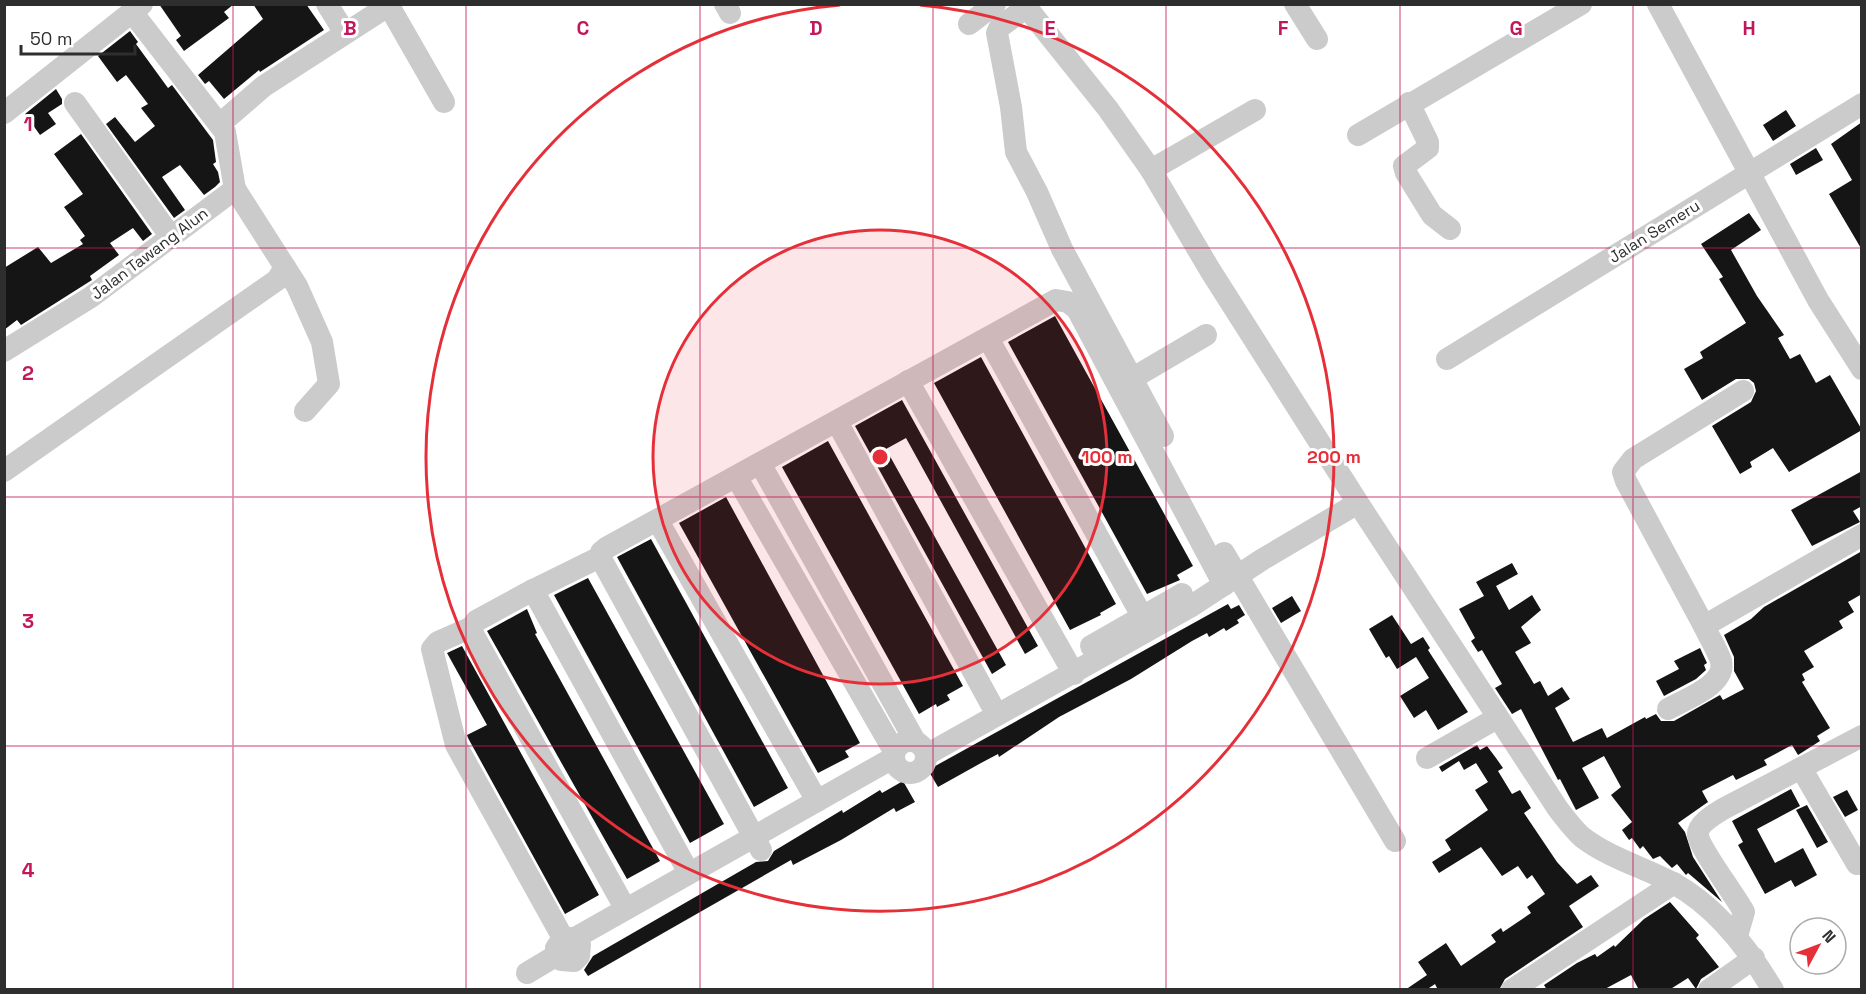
<svg xmlns="http://www.w3.org/2000/svg" width="1866" height="994" font-family="'Space Grotesk',sans-serif">
	<style>
		.building { fill: #151515 }
		.lines { fill: none; stroke-linecap: round; stroke-linejoin: round }
		.minor { stroke: #cbcbcb; stroke-width: 22 }
		.grid { fill: none; stroke: #c2185b; stroke-width: 1.5; stroke-opacity: 0.55 }
		.ring { fill: none; stroke: #e53039; stroke-width: 3 }
		.labels { text-anchor: middle; stroke-width: 6; stroke-linejoin: round; paint-order: stroke }
		.street-label { font-size: 16px; fill: #2e2e2e; stroke: #fff }
		.grid-label { font-size: 20px; text-anchor: middle; font-weight: bold; fill: #c2185b; stroke: #fff; stroke-width: 6; stroke-linejoin: round; paint-order: stroke }
		.centre { fill: #e53039; stroke: #fff; stroke-width: 3 }
		.ring-label { font-size: 18px; text-anchor: middle; font-weight: bold; fill: #e53039; stroke: #fff; stroke-width: 6; stroke-linejoin: round; paint-order: stroke }
	</style>
	<rect width="100%" height="100%" fill="#fff"/>
	<g class="building">
		<path d="M159 4H234L224 12 229 18 184 51 176 40 181 36Z"/>
		<path d="M253 4H306L324 30 260 72 259 70 224 99 209 81 205 84 198 75 263 19Z"/>
		<path d="M130 31 138 42 136 44 168 88 172 85 213 140 216 162 213 164 218 172 220 182 215 187 204 195 180 165 162 177 185 210 174 218 106 124 115 117 135 142 155 126 141 108 148 104 126 75 117 82 98 56Z"/>
		<path d="M56 89 62 99V104L48 113 56 124 40 135 25 114Z"/>
		<path d="M1786 110 1796 126 1773 141 1763 125Z"/>
		<path d="M1862 122V250L1829 194 1852 180 1831 144Z"/>
		<path d="M81 134 152 234 143 241 133 228 110 243 119 255 90 276 92 280 21 325 17 320 4 330V268L38 247 51 263 83 244 80 240 85 236 64 207 83 194 54 154Z"/>
		<path d="M1816 148 1823 160 1796 175 1790 164Z"/>
		<path d="M1749 213 1761 230 1731 250 1757 296 1784 335 1778 338 1790 359 1800 354 1816 383 1830 375 1862 430 1789 472 1773 448 1750 462 1752 467 1740 474 1712 426 1751 402 1756 391 1754 383 1749 379H1736L1702 400 1684 369 1703 358 1700 352 1746 323 1719 279 1723 277 1701 244Z"/>
		<path d="M1055 316 1193 566 1177 575 1180 580 1147 594 1008 342Z"/>
		<path d="M981 357 1116 604 1100 613 1101 615 1070 630 934 383Z"/>
		<path d="M902 400 1038 646 1025 654 906 438 886 449 1006 665 992 674 855 426Z"/>
		<path d="M828 441 963 686 947 695 950 700 937 707 936 704 919 714 782 467Z"/>
		<path d="M1862 471V506L1853 511 1860 522 1812 546 1791 510Z"/>
		<path d="M726 497 860 743 845 751 849 757 818 773 679 523Z"/>
		<path d="M651 539 788 788 754 807 617 557Z"/>
		<path d="M1862 551V594L1848 602 1854 612 1839 621 1843 628 1804 651 1814 667 1802 674 1805 680 1802 682 1830 728 1817 736 1820 741 1798 755 1792 745 1764 760 1767 765 1736 780 1733 775 1702 791 1708 802 1678 823 1685 832 1693 857 1722 902 1688 873 1686 875 1677 864 1672 868 1660 856 1653 859 1643 846 1640 849 1632 838 1629 840 1622 830 1632 822 1611 795 1621 787 1604 756 1582 768 1599 798 1576 810 1560 779 1558 780 1521 709 1512 714 1495 688 1502 684 1482 650 1478 652 1471 641 1475 638 1459 609 1484 596 1476 582 1512 563 1518 574 1496 586 1509 610 1532 595 1541 610 1521 627 1531 643 1515 652 1534 684 1540 681 1548 696 1562 687 1570 699 1555 708 1573 742 1602 728 1607 738 1645 717 1646 719 1656 714 1661 721H1674L1720 695 1723 700 1744 689 1734 671V657L1724 635 1751 619 1764 607Z"/>
		<path d="M588 578 724 824 690 843 554 595Z"/>
		<path d="M1292 596 1301 611 1281 623 1272 608Z"/>
		<path d="M1228 604 1231 609 1239 605 1245 615 1237 620 1239 623 1226 631 1224 628 1209 637 1207 633 1192 641 1131 679 1059 717 999 757 998 754 981 763 938 787 928 770Z"/>
		<path d="M527 609 537 633 535 634 660 861 627 879 487 631Z"/>
		<path d="M1392 615 1411 644 1423 637 1430 648 1428 650 1468 712 1438 730 1426 710 1414 718 1400 696 1429 678 1416 657 1397 669 1389 656 1386 658 1369 629Z"/>
		<path d="M462 646 599 895 565 914 468 738 467 735 487 725 447 653Z"/>
		<path d="M1700 648 1707 663 1704 665 1706 670 1696 679 1664 696 1656 681 1679 669 1674 661Z"/>
		<path d="M1477 745 1480 750 1487 746 1496 758 1503 768 1498 771 1512 794 1520 790 1531 808 1524 813 1557 862 1577 884 1591 875 1599 886 1569 906 1583 927 1505 979 1499 990H1438L1435 984 1426 990H1405L1427 975 1418 962 1446 943 1461 966 1496 942 1491 935 1501 928 1503 932 1531 913 1527 907 1545 894 1532 875 1527 879 1518 866 1502 876 1481 847 1439 873 1432 862 1451 850 1445 840 1488 810 1475 790 1488 782 1476 763 1464 770 1459 761 1442 772 1439 767Z"/>
		<path d="M903 781 915 802 896 812 894 808 841 840 793 865 791 860 588 976 584 970 593 956 756 862 768 861 774 851 842 810 843 813 880 790 882 793Z"/>
		<path d="M1791 789 1800 806 1757 829 1775 863 1803 848 1817 875 1795 887 1791 880 1765 894 1738 845 1743 842 1732 821Z"/>
		<path d="M1847 790 1858 810 1845 817 1833 797Z"/>
		<path d="M1807 805 1828 842 1817 848 1796 810Z"/>
		<path d="M1670 902 1699 935 1696 938 1719 967 1701 979 1696 989 1688 978 1669 990H1639L1631 975 1603 990H1547L1544 985 1577 963 1595 954 1597 957 1614 945 1615 947 1644 919Z"/>
	</g>
	<g class="lines">
		<g class="minor">
			<path d="M327 4 345 33"/>
			<path d="M725 4 730 13"/>
			<path d="M1024 4 1108 109 1151 170 1210 270 1358 503 1558 809C1565 818 1573 829 1582 837 1609 858 1643 867 1673 883 1716 906 1748 948 1773 990"/>
			<path d="M1295 4 1317 39"/>
			<path d="M1658 4 1818 300 1862 369"/>
			<path d="M389 6 444 102"/>
			<path d="M1027 7 1000 27 997 33 1011 107 1016 152 1037 192 1062 249 1163 436"/>
			<path d="M969 24 995 4"/>
			<path d="M75 103 171 237"/>
			<path d="M1409 103 1428 142V148L1404 166 1406 173 1432 215 1450 229"/>
			<path d="M4 113 142 4"/>
			<path d="M220 124 264 86 391 4"/>
			<path d="M1358 135 1581 4"/>
			<path d="M1151 170 1255 110"/>
			<path d="M235 189 297 286 322 342 329 384 305 411"/>
			<path d="M988 338 1142 616"/>
			<path d="M4 351 91 297 235 189 225 132 132 12"/>
			<path d="M1447 359 1862 104"/>
			<path d="M1133 378 1206 335"/>
			<path d="M908 381 1074 674"/>
			<path d="M1743 391 1633 459 1623 472 1626 481 1704 626 1862 535"/>
			<path d="M837 422 991 704"/>
			<path d="M761 465 915 741"/>
			<path d="M4 471 277 280 285 267"/>
			<path d="M737 478 894 751"/>
			<path d="M658 521 817 801"/>
			<path d="M1224 553 1395 841"/>
			<path d="M600 557 761 850"/>
			<path d="M533 590 476 621 472 627 473 634 625 908"/>
			<path d="M472 627 438 642 432 649 456 745 563 938"/>
			<path d="M1091 646 1182 594"/>
			<path d="M1668 709C1685 699 1727 685 1721 661 1717 649 1709 637 1704 626"/>
			<circle cx="910" cy="757" r="16"/>
			<path d="M926 755 1190 607 1263 559 1358 503"/>
			<path d="M1427 758 1497 718"/>
			<path d="M1801 768 1857 864"/>
			<path d="M689 873 533 590 600 557 601 552 606 548 1056 300 1068 302 1077 309 1224 585"/>
			<path d="M1737 936 1744 912C1735 895 1699 848 1698 835 1697 824 1715 814 1723 809L1862 736"/>
			<path d="M575 938 580 944 579 956 574 961 561 960 556 948 563 938H575L893 758"/>
			<path d="M527 973 557 955"/>
			<path d="M1512 990 1674 883"/>
			<path d="M1709 990 1754 958"/>
		</g>
	</g>
	<path class="grid" d="M233 4V990M466 4V990M700 4V990M933 4V990M1166 4V990M1400 4V990M1633 4V990M4 248H1862M4 497H1862M4 746H1862"/>
	<circle cx="880" cy="457" r="227" fill="#e53039" fill-opacity=".12"/>
	<g class="ring">
		<circle cx="880" cy="457" r="227"/>
		<path d="M920 5A454 454 0 1 1 840 5"/>
	</g>
	<g class="labels">
		<g class="street-label">
			<text transform="translate(1654 231) rotate(-32)" y="6">Jalan Semeru</text>
			<text transform="translate(149 253) rotate(-37)" y="6">Jalan Tawang Alun</text>
		</g>
	</g>
	<g class="grid-label">
		<text x="350" y="35">B</text>
		<text x="583" y="35">C</text>
		<text x="816" y="35">D</text>
		<text x="1050" y="35">E</text>
		<text x="1283" y="35">F</text>
		<text x="1516" y="35">G</text>
		<text x="1749" y="35">H</text>
		<text x="28" y="131">1</text>
		<text x="28" y="380">2</text>
		<text x="28" y="628">3</text>
		<text x="28" y="877">4</text>
	</g>
	<circle cx="880" cy="457" r="9" class="centre"/>
	<g class="ring-label">
		<text x="1107" y="463">100 m</text>
		<text x="1334" y="463">200 m</text>
	</g>
	<rect width="1866" height="994" fill="none" stroke="#2e2e2e" stroke-width="12"/>
	<g transform="translate(1818 946) rotate(49)"><circle r="28" fill="#ffffff" stroke="#ababab" stroke-width="1.5"/>
	<path d="M0-4.5L10 22L0 15L-10 22Z" fill="#e53039"/>
	<text y="-9" font-size="16" font-weight="bold" text-anchor="middle" fill="#2e2e2e">N</text>
	</g>
	<path d="M21 45v9h114v-9" fill="none" stroke="#2e2e2e" stroke-width="3"/>
	<text x="30" y="45" font-size="18" fill="#2e2e2e" stroke="#ffffff" stroke-width="4.5" paint-order="stroke">50 m</text>
</svg>
